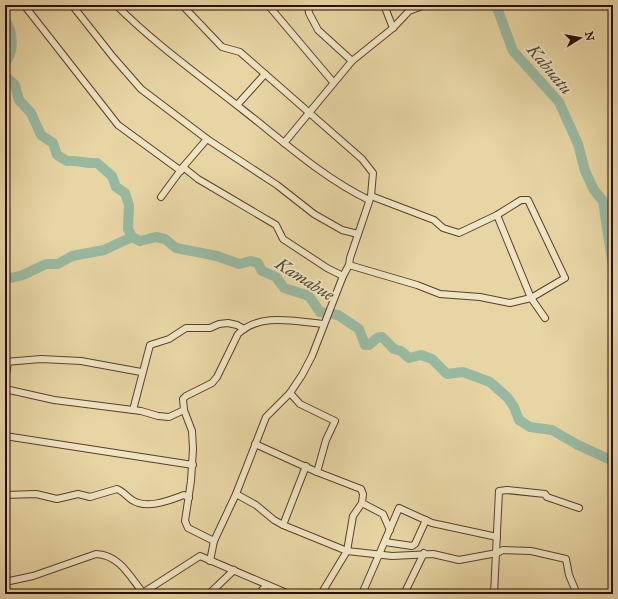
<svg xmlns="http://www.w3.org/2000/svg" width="618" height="599" font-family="'IM FELL Great Primer',serif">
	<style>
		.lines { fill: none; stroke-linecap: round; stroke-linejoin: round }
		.river { stroke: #98b9a1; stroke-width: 10 }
		.street-casing { stroke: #5a3f29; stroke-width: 8 }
		.street { stroke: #efe4c3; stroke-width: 6 }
		.labels { text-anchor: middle; stroke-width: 4; stroke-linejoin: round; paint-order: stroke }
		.water-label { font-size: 17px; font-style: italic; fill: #514938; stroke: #efe4c3 }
	</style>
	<rect width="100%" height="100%" fill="#e7d5a3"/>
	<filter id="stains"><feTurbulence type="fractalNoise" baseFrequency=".005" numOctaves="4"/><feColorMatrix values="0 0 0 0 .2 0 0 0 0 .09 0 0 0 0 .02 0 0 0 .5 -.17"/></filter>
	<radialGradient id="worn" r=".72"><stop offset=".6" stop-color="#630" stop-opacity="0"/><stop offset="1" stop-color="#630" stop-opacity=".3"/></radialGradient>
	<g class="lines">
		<g class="river">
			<path d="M496 5 513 51 559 102 578 144 585 171 594 190 603 201 613 267"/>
			<path d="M5 20C13 30 15 53 5 62"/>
			<path d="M5 76 15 85 19 100 31 113 41 135 53 143 57 155 67 161C78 160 86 164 97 163L112 176 116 187 125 193 129 205 128 229 132 237 140 241 156 237 165 239 176 248 217 256 239 264 251 261 258 263 262 271 276 277 284 288 309 296 320 312 338 315 359 329 365 345H369L377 338 382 337 394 349 401 351 409 358 421 355 432 359 447 374 463 372 490 382 508 398 514 407 519 420 530 427 552 430 578 445 613 461"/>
			<path d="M5 276 11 278 23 275 46 264H58L72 256 104 250 132 237"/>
		</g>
		<defs>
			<g id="street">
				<path d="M24 5 118 125 181 171"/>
				<path d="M72 5 113 57 141 89 207 139 277 185 314 214 342 230 358 234"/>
				<path d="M116 5C155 44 200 76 243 110 284 142 322 177 369 200"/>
				<path d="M182 5 222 47 240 52 362 159 373 173 371 196 350 258 349 265 343 276 312 356 302 375 290 393 266 417 236 494 214 541 210 561"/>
				<path d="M268 5 333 82"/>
				<path d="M308 5 309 13 318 30 352 61"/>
				<path d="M384 5 393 28"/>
				<path d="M237 105 265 74"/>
				<path d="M284 143 352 61 393 28 409 11 425 5"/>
				<path d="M183 167 198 179 276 225 283 239 327 268 343 276"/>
				<path d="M161 197 183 167 207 139"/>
				<path d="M497 215 531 298 545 318"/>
				<path d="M349 265 417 285 440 294 480 297 510 303 531 298 565 278 528 200H521L497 215 459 233 443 228 434 220 371 196"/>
				<path d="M5 362 41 359 81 361 141 372"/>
				<path d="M5 381 8 362"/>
				<path d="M5 389 54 400 141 411 158 416 169 417 184 410 183 399 186 396 212 383 217 377 238 334C260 312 296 322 324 324"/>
				<path d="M290 393 300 404 335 421 326 440 317 472"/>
				<path d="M133 410 150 345 169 339 186 328H210L219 324 228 323 237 325 244 329"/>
				<path d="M184 410 192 431 193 449 191 481 185 521 188 528 214 541"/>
				<path d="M5 436 193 465"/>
				<path d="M255 444 317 472 361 489 363 494 362 503 383 514 390 530"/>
				<path d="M236 494 256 505 274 520 283 525 347 551 392 556 433 554 459 560 497 553 503 550 531 551 566 559 569 575 577 594"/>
				<path d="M5 495 36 494 57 499 78 494 90 497 117 489C123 491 127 497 132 500 147 510 170 500 184 495L189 498"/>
				<path d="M283 525 306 466"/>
				<path d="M385 542 412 546 415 544 426 520"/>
				<path d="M5 582 33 576 96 554C120 555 130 577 144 594"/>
				<path d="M141 594 200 556 289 594"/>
				<path d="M209 594 234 570"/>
				<path d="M258 594 267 585"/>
				<path d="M321 594 347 551 353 516 362 503"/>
				<path d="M362 594 399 508 432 523 497 537"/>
				<path d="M404 594 424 553"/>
				<path d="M494 594 499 491 507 490 545 494 547 497 579 508"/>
			</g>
		</defs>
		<use href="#street" class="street-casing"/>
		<use href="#street" class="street"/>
	</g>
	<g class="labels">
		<g class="water-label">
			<text transform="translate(550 69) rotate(50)" y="6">Kabuatu</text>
			<text transform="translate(305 279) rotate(32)" y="6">Kamabue</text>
		</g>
	</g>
	<rect width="618" height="599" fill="none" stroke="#e7d5a3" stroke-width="20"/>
	<rect x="6" y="6" width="606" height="587" fill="none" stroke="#2b0d00" stroke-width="2"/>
	<rect x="10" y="10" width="598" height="579" fill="none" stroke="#2b0d00"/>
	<g transform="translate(580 38) rotate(79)" stroke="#efe4c3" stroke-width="3" paint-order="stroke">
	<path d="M0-3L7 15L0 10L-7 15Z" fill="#2b0d00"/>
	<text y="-6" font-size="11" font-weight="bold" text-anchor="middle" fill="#2b0d00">N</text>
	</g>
	<rect width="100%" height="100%" filter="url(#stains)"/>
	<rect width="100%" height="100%" fill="url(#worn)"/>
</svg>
